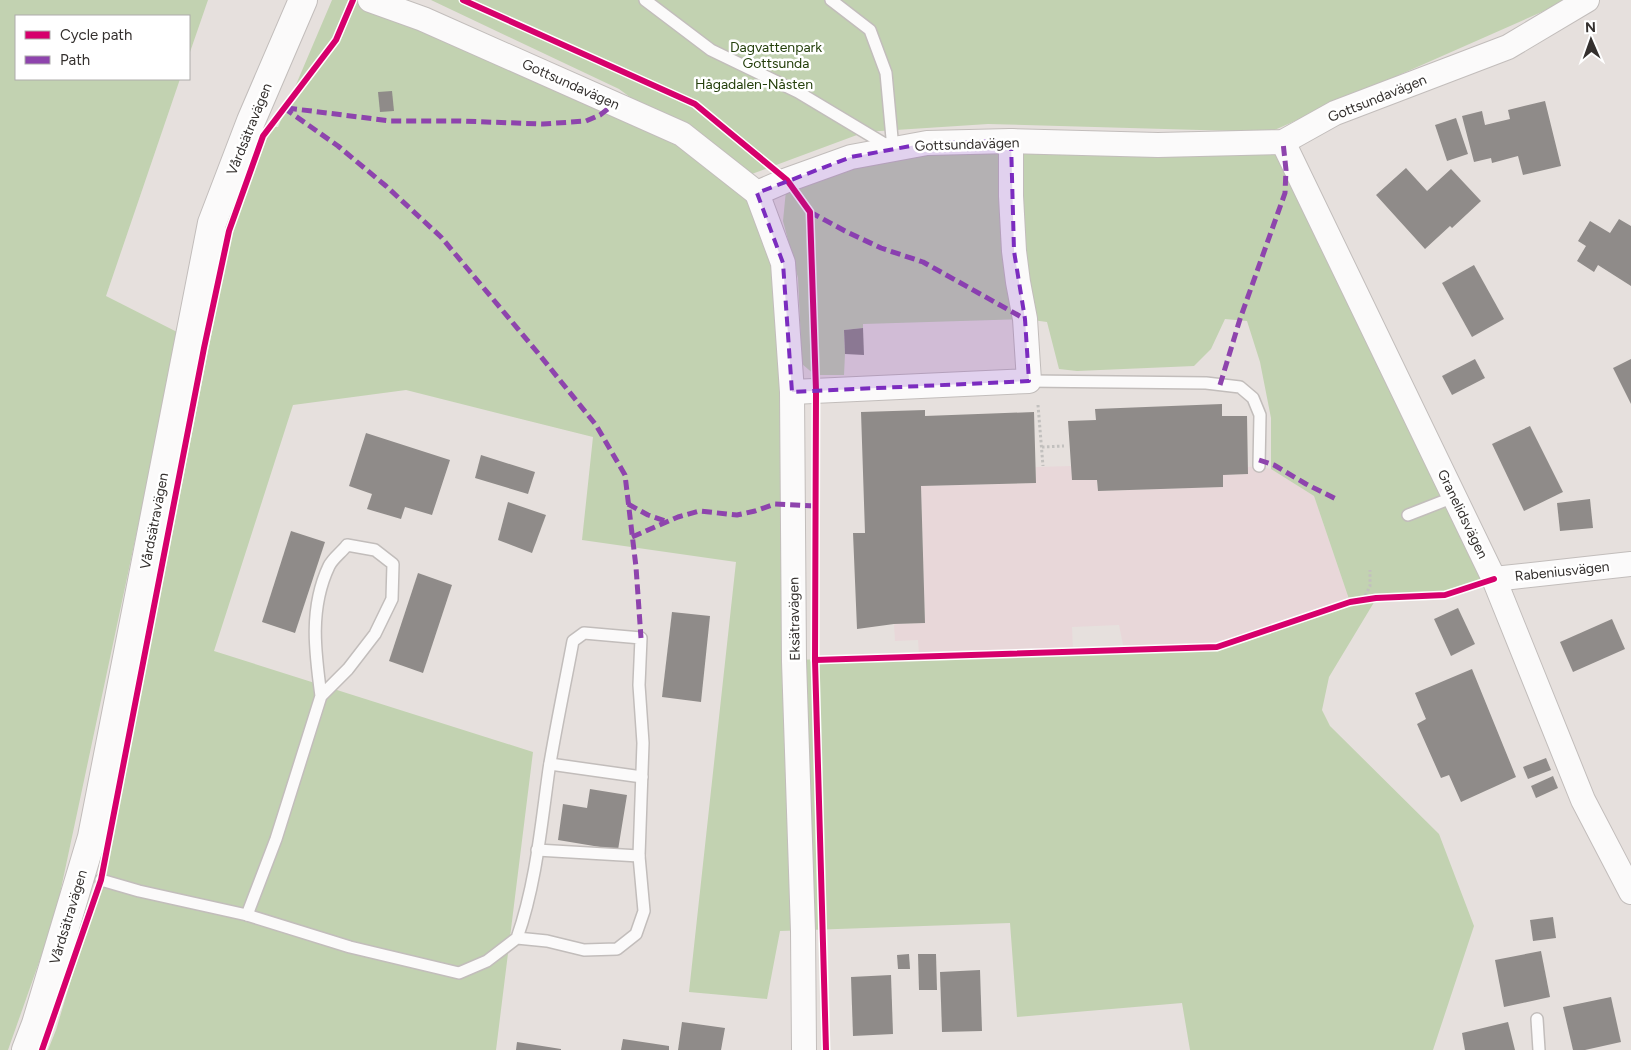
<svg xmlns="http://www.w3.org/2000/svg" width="1631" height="1050" font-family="Figtree,sans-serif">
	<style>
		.education { fill: #e8d7d9 }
		.green { fill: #c2d2b1 }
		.building { fill: #8f8b89 }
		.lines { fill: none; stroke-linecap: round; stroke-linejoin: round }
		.lane-casing { stroke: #c2bdbb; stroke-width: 14 }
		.street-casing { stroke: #c2bdbb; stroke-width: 26 }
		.secondary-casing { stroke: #c2bdbb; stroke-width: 30 }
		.path { stroke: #c2c0be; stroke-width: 3; stroke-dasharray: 2.5 2.5; stroke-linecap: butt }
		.lane { stroke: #fbfafa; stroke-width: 11 }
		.street { stroke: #fbfafa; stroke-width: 24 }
		.secondary { stroke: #fbfafa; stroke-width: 28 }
		.quiet { stroke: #8e44ad; stroke-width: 5; stroke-dasharray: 10 5; stroke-linecap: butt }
		.cycleway-casing { stroke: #fff; stroke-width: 9 }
		.cycleway { stroke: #d6006c; stroke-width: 6 }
		.marked { fill: #7b2cbf; fill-opacity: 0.2; stroke: #7b2cbf; stroke-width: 4; stroke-dasharray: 10 6; stroke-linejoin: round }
		.labels { text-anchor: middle; stroke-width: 5; stroke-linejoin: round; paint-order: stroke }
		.park-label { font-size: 14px; fill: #243f0b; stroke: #fff }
		.street-label { font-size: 14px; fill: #34302e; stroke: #fff }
	</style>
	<rect width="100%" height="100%" fill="#e6e0dd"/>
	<path class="education" d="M1071 466 1072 480H1097L1098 491 1223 487V475L1248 474V467L1259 466 1271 469 1314 496 1350 602 1217 647 1124 650 1119 625 1072 627 1073 651 919 656 918 640 895 641 894 624 925 623 921 486 1036 483V467Z"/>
	<g class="green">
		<path d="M0 0H208L189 55V16H16V79H180L106 296 179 333 55 917 8 1050H0Z"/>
		<path d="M332 0H370L675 130 619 89 431 0H1569L1270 132 988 124 865 132 741 178 783 263 794 660 1217 647 1350 602 1314 496 1271 469V418L1260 362 1247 321 1225 319 1211 349 1194 366 1077 371 1059 369 1047 322 1025 319 863 324V328L844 330 845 354 844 375H815L802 364 798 278 783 221 787 180 851 157 1283 142 1494 579 1445 595 1376 599 1329 677 1322 710 1330 726 1439 834 1474 926 1433 1050H1190L1182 1003 1017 1017 1010 923 780 931 767 999 689 992 736 562 582 540 593 437 406 390 293 405 214 651 533 752 496 1050H48L56 1030 112 842 232 229 271 127H278Z"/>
	</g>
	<g class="building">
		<path d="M392 91 394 111 380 112 378 92Z"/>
		<path d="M1545 101 1561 166 1523 175 1518 156 1492 163 1491 158 1474 162 1462 116 1482 111 1485 125 1510 119 1508 110Z"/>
		<path d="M1456 118 1468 154 1447 161 1435 125Z"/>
		<path d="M1406 168 1427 191 1451 169 1481 201 1452 228 1450 226 1425 249 1376 195Z"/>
		<path d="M1619 219 1631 226V286L1598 265 1594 272 1577 261 1586 246 1578 241 1590 221 1610 233Z"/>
		<path d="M1474 265 1504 319 1472 337 1442 283Z"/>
		<path d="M863 328 864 355 845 354 844 330Z"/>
		<path d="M1475 359 1485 378 1452 395 1442 376Z"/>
		<path d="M1631 359V404L1613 368Z"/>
		<path d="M1222 404V416H1247L1248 474 1223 475V487L1098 491 1097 480H1072L1068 421 1096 420 1095 409Z"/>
		<path d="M925 410V416L1034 412 1036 483 921 486 925 623 894 624 857 629 853 533H865L861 412Z"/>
		<path d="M1530 426 1563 492 1524 511 1492 444Z"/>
		<path d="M366 433 450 460 432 515 405 507 401 519 367 509 372 494 349 486Z"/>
		<path d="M481 455 535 472 528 494 475 478Z"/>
		<path d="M1590 499 1593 528 1560 531 1557 503Z"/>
		<path d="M508 502 546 515 532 553 498 540Z"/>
		<path d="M291 531 325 542 295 633 262 622Z"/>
		<path d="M418 573 452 585 423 673 389 661Z"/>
		<path d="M1458 608 1475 644 1451 656 1434 619Z"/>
		<path d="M672 612 710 616 701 702 662 697Z"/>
		<path d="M1612 619 1625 649 1573 672 1560 642Z"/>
		<path d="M1472 669 1516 777 1461 802 1449 775 1441 778 1417 724 1426 719 1415 693Z"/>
		<path d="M1546 758 1551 770 1528 779 1523 767Z"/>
		<path d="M1553 776 1558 788 1536 798 1531 786Z"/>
		<path d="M590 789 627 795 618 850 558 840 563 804 587 808Z"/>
		<path d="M1553 917 1556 938 1533 941 1530 920Z"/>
		<path d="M1541 951 1550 997 1504 1007 1495 960Z"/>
		<path d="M909 954 910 969H898L897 955Z"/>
		<path d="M918 954H936L937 990H919Z"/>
		<path d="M980 970 982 1031 942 1032 940 972Z"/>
		<path d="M891 975 893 1034 853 1036 851 977Z"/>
		<path d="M1611 997 1621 1042 1585 1050H1573L1563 1007Z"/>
		<path d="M682 1022 725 1028 721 1050H678Z"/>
		<path d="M1508 1022 1515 1050H1465L1462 1033Z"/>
		<path d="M623 1039 669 1046V1050H621Z"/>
		<path d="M517 1042 561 1049V1050H516Z"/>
	</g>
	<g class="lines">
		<defs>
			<g id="lane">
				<path d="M645 0 711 50 798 92 893 149 886 73 870 30 831 0"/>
				<path d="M1029 381 1206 383 1240 387 1253 398 1260 415 1259 466"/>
				<path d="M1408 515 1454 497"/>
				<path d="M550 764 642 777"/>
				<path d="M537 850 639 856"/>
				<path d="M101 880 139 891 247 915 350 947 459 973 487 961 517 938 547 941 584 950 617 949 636 934 644 911 639 856 643 743 639 685 641 638 584 633 573 641C565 684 556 726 549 769 541 826 536 884 517 938"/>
				<path d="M247 915 276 839 321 696 348 669 375 634 392 599 393 564 375 550 347 545C342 552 333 558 329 566 309 608 315 652 321 696"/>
				<path d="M1537 1019 1539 1050"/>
			</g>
			<g id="street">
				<path d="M370 0 423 19 682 134 757 193 787 180 851 157 927 143 1011 141 1158 145 1283 142 1335 113 1508 47 1587 0"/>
				<path d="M1283 142 1494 579 1583 800 1631 892"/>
				<path d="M757 193 783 263 792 392 794 661 803 931 804 1050"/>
				<path d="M792 392 1029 381 1025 319 1018 282 1014 251 1011 196V141"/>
				<path d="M1494 579 1631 564"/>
			</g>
			<path id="secondary" d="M26 1050 36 1024 92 837 212 223 251 121 303 0"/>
		</defs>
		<use href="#lane" class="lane-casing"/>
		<use href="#street" class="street-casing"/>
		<use href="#secondary" class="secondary-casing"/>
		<g class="path">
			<path d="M1038 405 1043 466"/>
			<path d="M1042 447 1064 446"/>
			<path d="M1363 600 1370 586V570"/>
			<path d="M821 660 1217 647 1350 602 1376 598 1445 595 1470 587"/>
		</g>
		<use href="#lane" class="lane"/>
		<use href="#street" class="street"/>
		<use href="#secondary" class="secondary"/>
		<g class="quiet">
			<path d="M284 108 338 146 386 186 441 237 538 353 596 425 625 475 636 567 641 638"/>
			<path d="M287 108 391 121H460L543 124 586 121 600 115 614 104"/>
			<path d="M810 212 845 231 881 248 923 262 1025 319"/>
			<path d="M1220 385 1240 319 1285 193 1286 170 1283 142"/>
			<path d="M1259 460 1274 465 1306 484 1338 500"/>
			<path d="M628 504 648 515 668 522"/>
			<path d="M632 537 678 517 699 511 737 515 755 511 775 504 815 506"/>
		</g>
		<defs>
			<g id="cycleway">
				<path d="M463 0 695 104 787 180 810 212 816 390 815 660 826 1050"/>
				<path d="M815 660 1217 647 1350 602 1376 598 1445 595 1494 579"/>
				<path d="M42 1050 101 880 204 348 229 231 263 136 336 40 353 0"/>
			</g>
		</defs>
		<use href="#cycleway" class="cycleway-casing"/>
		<use href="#cycleway" class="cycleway"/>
	</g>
	<path class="marked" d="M1011 141 1014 251 1025 319 1029 381 792 392 783 263 757 193 851 157 927 143Z"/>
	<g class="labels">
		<g class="park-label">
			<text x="776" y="52">Dagvattenpark<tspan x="776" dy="16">Gottsunda</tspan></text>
			<text x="754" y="89">Hågadalen-Nåsten</text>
		</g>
		<g class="street-label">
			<text transform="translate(571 84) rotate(24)" y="5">Gottsundavägen</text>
			<text transform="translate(1377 98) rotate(-22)" y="5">Gottsundavägen</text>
			<text transform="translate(249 129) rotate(-68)" y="5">Vårdsätravägen</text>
			<text transform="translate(967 144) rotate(-2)" y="5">Gottsundavägen</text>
			<text transform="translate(1463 514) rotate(64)" y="5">Granelidsvägen</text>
			<text transform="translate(154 521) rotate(-79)" y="5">Vårdsätravägen</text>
			<text transform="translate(1562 571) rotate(-6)" y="5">Rabeniusvägen</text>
			<text transform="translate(794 619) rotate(-91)" y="5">Eksätravägen</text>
			<text transform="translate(68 917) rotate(-73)" y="5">Vårdsätravägen</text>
		</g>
	</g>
	<rect x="15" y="15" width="175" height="65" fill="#ffffff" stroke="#aeacab"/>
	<rect x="25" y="31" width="25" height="8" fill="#d6006c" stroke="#aeacab"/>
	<text x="60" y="40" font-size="15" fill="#34302e">Cycle path</text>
	<rect x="25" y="56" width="25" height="8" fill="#8e44ad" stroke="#aeacab"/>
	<text x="60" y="65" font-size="15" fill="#34302e">Path</text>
	<g transform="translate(1591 40) rotate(358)" stroke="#ffffff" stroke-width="4" paint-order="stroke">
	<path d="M0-4L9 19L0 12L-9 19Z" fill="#34302e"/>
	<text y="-8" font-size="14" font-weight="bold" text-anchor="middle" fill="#34302e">N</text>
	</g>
</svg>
